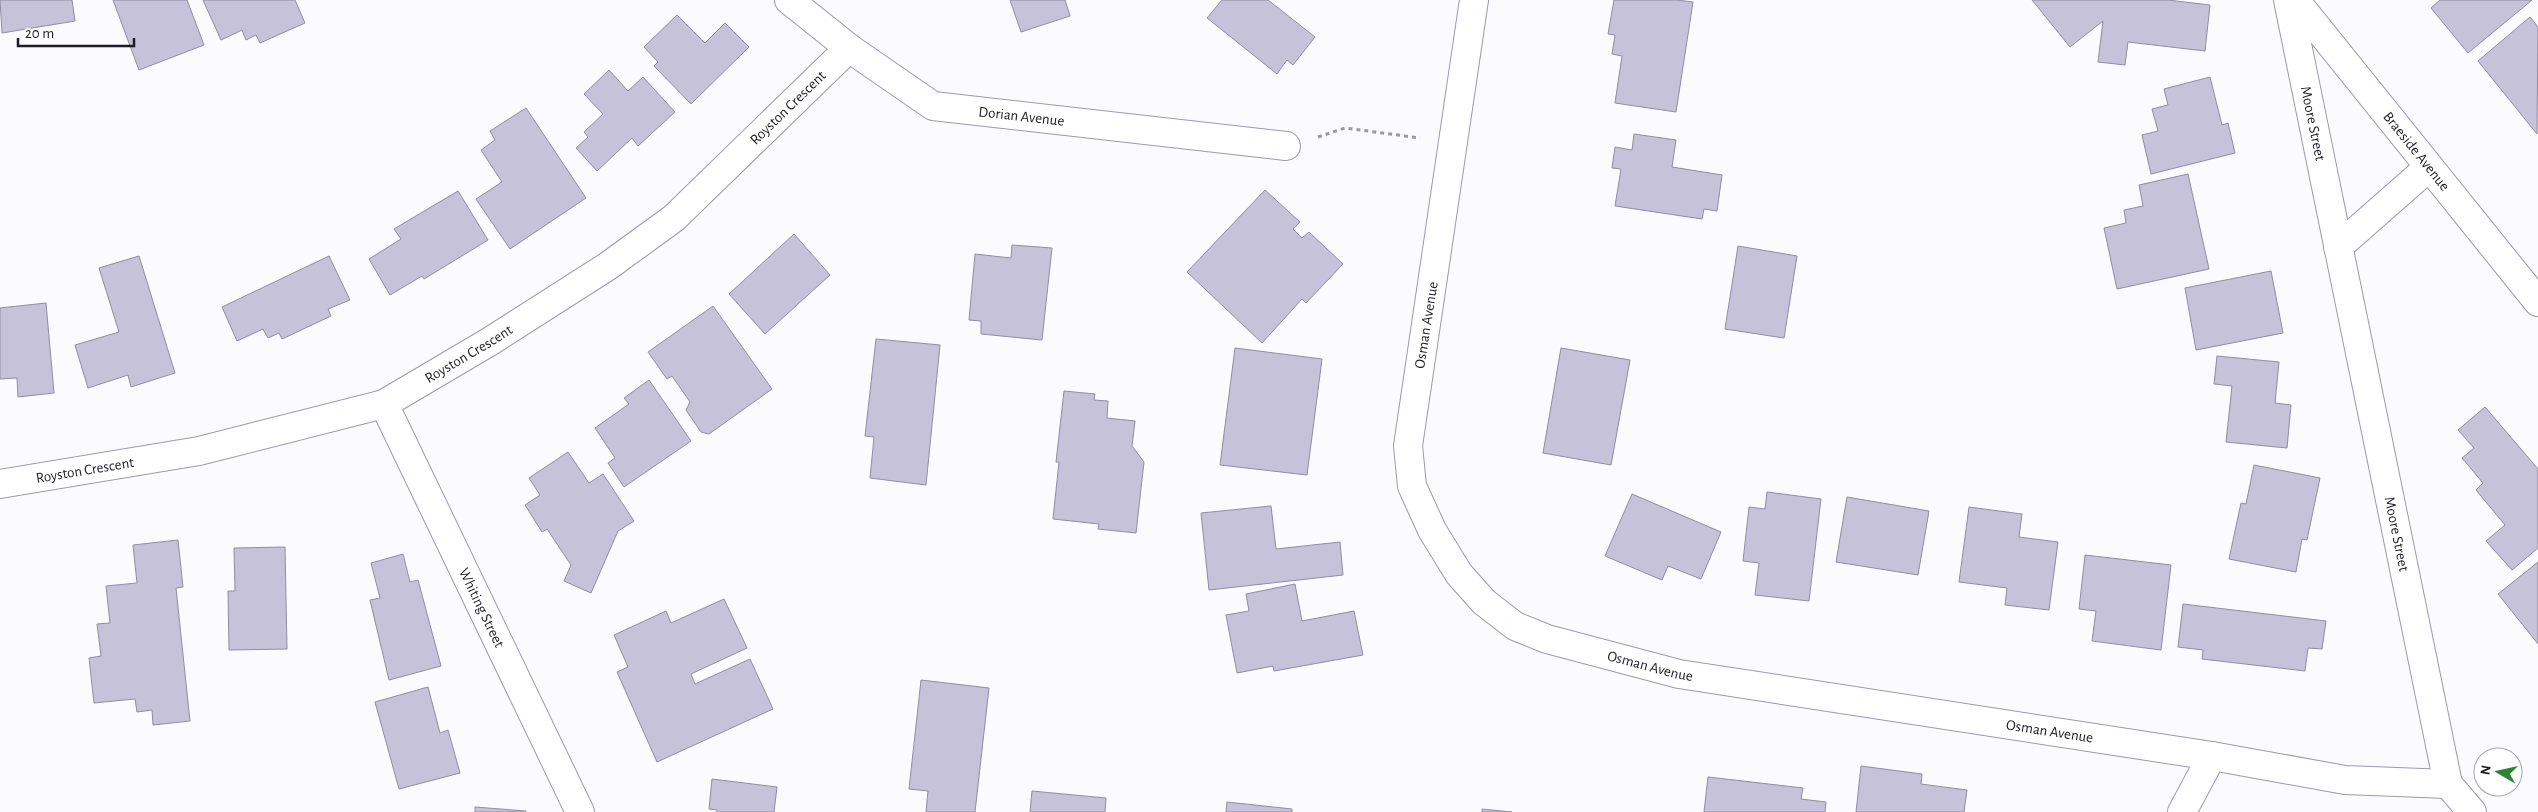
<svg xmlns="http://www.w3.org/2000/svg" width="2538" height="812" font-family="'Alegreya Sans',sans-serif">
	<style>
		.building { fill: #c6c2da; stroke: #908ca2 }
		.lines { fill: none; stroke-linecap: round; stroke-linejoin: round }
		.minor-casing { stroke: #9d98af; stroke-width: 30 }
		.path { stroke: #9a99a0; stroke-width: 3; stroke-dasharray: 4 4; stroke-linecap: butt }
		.minor { stroke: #fff; stroke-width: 28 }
		.labels { text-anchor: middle; stroke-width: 4.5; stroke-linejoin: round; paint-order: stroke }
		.street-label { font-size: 15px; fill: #1d1b24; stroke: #fff }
	</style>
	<rect width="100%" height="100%" fill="#fbfaff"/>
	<g class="building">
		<path d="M0 0H72L75 21 2 33Z"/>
		<path d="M113 0H187L204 45 139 70Z"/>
		<path d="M203 0H295L305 23 260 43 256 35 246 40 242 30 221 40Z"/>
		<path d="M1010 0H1065L1070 16 1021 32Z"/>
		<path d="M1222 0H1268L1315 37 1293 65 1287 60 1277 74 1207 18Z"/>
		<path d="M1614 0H1677L1693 2 1676 112 1615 103 1622 56 1612 54 1615 35 1608 34Z"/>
		<path d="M2032 0H2168L2210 5 2205 51 2128 42 2125 65 2098 62 2103 21 2070 47Z"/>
		<path d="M2440 0H2532L2468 53 2431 8Z"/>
		<path d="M677 15 705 43 725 23 749 47 691 104 654 66 658 62 644 47Z"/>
		<path d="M2530 17 2538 27 2537 134 2478 61Z"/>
		<path d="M609 70 628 91 643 77 675 112 638 146 632 138 597 171 576 148 588 137 584 132 603 114 584 94Z"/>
		<path d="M2210 77 2222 125 2228 123 2235 153 2151 174 2142 135 2158 131 2152 109 2168 105 2164 89Z"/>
		<path d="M526 108 586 198 510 249 476 199 502 182 481 150 495 140 490 131Z"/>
		<path d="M1634 134 1676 140 1672 167 1722 175 1717 211 1704 209 1702 219 1615 206 1621 169 1612 168 1615 147 1632 150Z"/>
		<path d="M2188 174 2209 269 2117 289 2104 228 2126 223 2124 210 2143 206 2139 185Z"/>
		<path d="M1265 190 1300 222 1293 229 1302 238 1309 232 1343 264 1306 303 1302 299 1262 343 1187 272Z"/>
		<path d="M458 191 488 240 424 279 422 276 390 295 369 259 401 239 394 229Z"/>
		<path d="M794 234 830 275 765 334 729 294Z"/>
		<path d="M1012 245 1052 248 1042 340 981 334V321L969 320 975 254 1011 258Z"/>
		<path d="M1738 246 1797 256 1784 338 1725 329Z"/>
		<path d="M139 256 175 373 131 387 128 375 88 388 75 345 119 332 99 268Z"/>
		<path d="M329 256 350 300 328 309 331 316 282 339 279 333 268 338 263 329 237 341 222 307Z"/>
		<path d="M2271 271 2283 333 2196 350 2185 288Z"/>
		<path d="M46 303 54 393 18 397 17 378 0 379V308Z"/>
		<path d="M713 306 772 389 709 434 701 432 686 410 690 402 672 376 667 379 648 352Z"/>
		<path d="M876 339 940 345 926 485 870 478 874 437 865 436Z"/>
		<path d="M1235 348 1322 359 1307 475 1220 465Z"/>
		<path d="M1561 348 1630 360 1611 465 1543 453Z"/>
		<path d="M2217 356 2279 362 2275 403 2291 405 2287 448 2226 442 2232 386 2214 384Z"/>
		<path d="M649 380 691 441 624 487 608 463 615 458 595 428 629 404 624 398Z"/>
		<path d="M1064 391 1095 394 1094 400 1108 401 1107 418 1135 421 1132 446 1144 462 1136 533 1098 529 1099 524 1053 519 1059 462H1056Z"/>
		<path d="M2485 407 2538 469V548L2512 570 2486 541 2505 525 2476 490 2483 483 2462 458 2474 448 2458 430Z"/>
		<path d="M568 452 589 483 603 474 634 521 618 531 591 593 564 581 571 565 547 529 542 532 525 505 540 495 529 478Z"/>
		<path d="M2254 465 2320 478 2307 540 2302 539 2296 572 2229 559 2241 503 2246 504Z"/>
		<path d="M1767 492 1821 499 1809 601 1755 595 1759 563 1743 561 1749 507 1765 509Z"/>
		<path d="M1632 494 1721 532 1701 579 1668 566 1662 580 1605 556Z"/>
		<path d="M1847 497 1929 511 1918 575 1836 562Z"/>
		<path d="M1271 506 1276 549 1340 542 1343 575 1209 590 1201 513Z"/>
		<path d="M1969 507 2022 514 2019 537 2058 542 2049 610 2005 605 2007 588 1959 582Z"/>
		<path d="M178 540 183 587 176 588 190 721 153 725 152 710 137 712 135 699 94 703 89 658 101 656 97 624 110 623 106 586 137 583 133 545Z"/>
		<path d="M285 547 287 649 229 650 228 591H235L234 548Z"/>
		<path d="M403 554 410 582 418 580 441 666 389 680 370 600 380 598 371 563Z"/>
		<path d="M2085 555 2171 565 2161 650 2092 641 2096 611 2079 609Z"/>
		<path d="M2538 562V644L2498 594Z"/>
		<path d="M1295 584 1302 621 1354 611 1363 655 1274 671 1273 666 1237 673 1226 615 1249 611 1246 594Z"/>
		<path d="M724 599 747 648 691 674 695 684 750 659 773 709 657 762 617 672 628 667 614 635 666 611 671 623Z"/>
		<path d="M2183 604 2326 621 2322 649 2308 648 2305 671 2202 659 2203 650 2178 647Z"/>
		<path d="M921 680 989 688 975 812H926L928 791 909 789Z"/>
		<path d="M428 687 440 733 448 730 460 773 399 789 375 702Z"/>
		<path d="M1861 766 1922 774 1921 784 1967 790 1964 812H1856Z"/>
		<path d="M1708 777 1803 788 1801 799 1826 802 1825 812H1704Z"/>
		<path d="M712 779 777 787 774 812H717V810L709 809Z"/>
		<path d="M1032 791 1106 798 1105 812H1030Z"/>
		<path d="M1227 802 1292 809V812H1226Z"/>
		<path d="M475 807 526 811V812H475Z"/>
		<path d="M1482 809 1512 812H1482Z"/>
	</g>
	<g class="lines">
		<defs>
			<g id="minor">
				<path id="s1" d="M789 0 849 48 933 106 1286 146"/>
				<path id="s2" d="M1474 0 1408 446 1412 486 1432 530 1459 574 1484 602 1515 626 1547 639 1679 674 2212 756 2345 780 2448 784"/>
				<path id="s3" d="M2288 0 2448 784 2472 812"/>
				<path id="s4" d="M2295 0 2538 302"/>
				<path d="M2338 247 2429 167"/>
				<path id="s5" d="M384 404 580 812"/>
				<path id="s6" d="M0 484 199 451 384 404 489 342 608 266 674 218 849 48"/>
				<path d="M2182 812 2212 756"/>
			</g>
		</defs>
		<use href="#minor" class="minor-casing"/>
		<path class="path" d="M1318 137 1345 128 1420 138"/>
		<use href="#minor" class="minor"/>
	</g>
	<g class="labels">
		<g class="street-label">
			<text dy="5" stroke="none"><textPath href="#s6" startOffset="896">Royston Crescent</textPath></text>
			<text dy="5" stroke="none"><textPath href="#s1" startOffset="268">Dorian Avenue</textPath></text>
			<text dy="5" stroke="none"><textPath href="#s3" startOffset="126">Moore Street</textPath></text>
			<text dy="5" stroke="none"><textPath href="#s4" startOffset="194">Braeside Avenue</textPath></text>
			<text transform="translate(1426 325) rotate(-81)" y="5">Osman Avenue</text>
			<text dy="5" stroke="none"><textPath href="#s6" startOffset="491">Royston Crescent</textPath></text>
			<text dy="5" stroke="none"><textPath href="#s6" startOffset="86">Royston Crescent</textPath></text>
			<text dy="5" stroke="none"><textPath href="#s3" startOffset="545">Moore Street</textPath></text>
			<text dy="5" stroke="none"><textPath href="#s5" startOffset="226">Whiting Street</textPath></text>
			<text dy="5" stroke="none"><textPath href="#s2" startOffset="809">Osman Avenue</textPath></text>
			<text dy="5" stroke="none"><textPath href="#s2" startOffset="1214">Osman Avenue</textPath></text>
		</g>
	</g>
	<g transform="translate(2498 772) rotate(279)"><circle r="24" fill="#ffffff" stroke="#a5a4a7"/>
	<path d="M0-4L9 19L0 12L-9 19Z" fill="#2d8534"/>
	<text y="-8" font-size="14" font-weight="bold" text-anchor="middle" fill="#1d1b24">N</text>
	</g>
	<path d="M18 38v8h116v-8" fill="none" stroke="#1d1b24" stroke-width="2.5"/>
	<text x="25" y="38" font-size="15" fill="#1d1b24" stroke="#ffffff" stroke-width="4" paint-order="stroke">20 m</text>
</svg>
